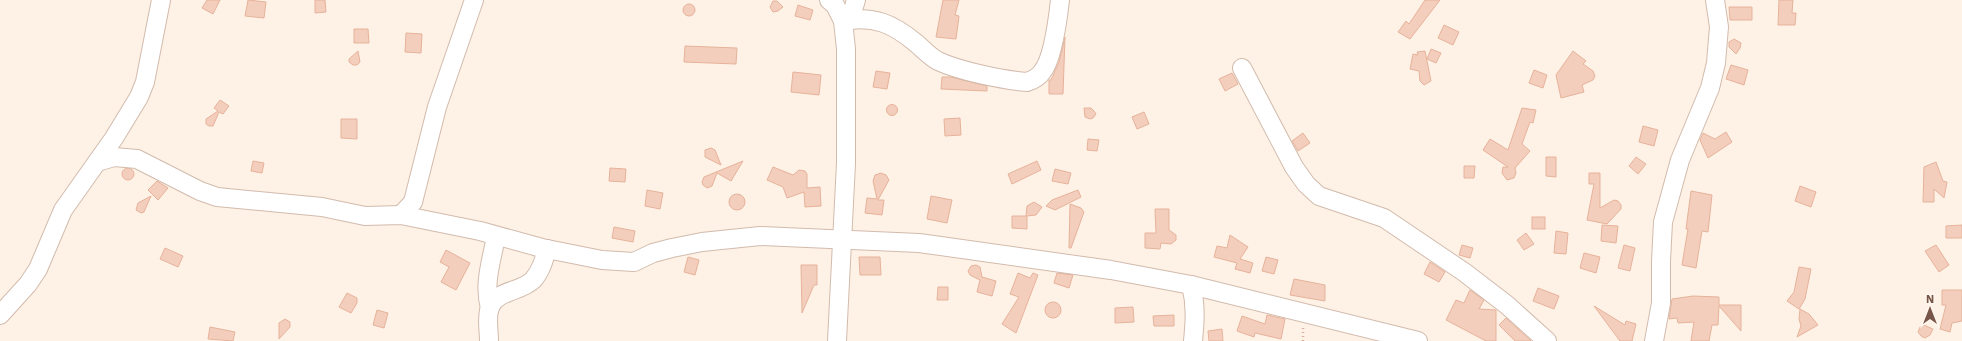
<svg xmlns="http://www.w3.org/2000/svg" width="1962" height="341" font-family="'Work Sans',sans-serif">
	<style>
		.building { fill: #f4cebc; stroke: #e7b29b }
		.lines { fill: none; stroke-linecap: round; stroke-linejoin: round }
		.minor-casing { stroke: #d2bbad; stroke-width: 20 }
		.path { stroke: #d9b19e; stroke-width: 2.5; stroke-dasharray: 1 3; stroke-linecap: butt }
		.minor { stroke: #fff; stroke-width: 18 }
	</style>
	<rect width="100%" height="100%" fill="#fdf2e5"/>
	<g class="building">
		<path d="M207 0H220L213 14 202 8Z"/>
		<path d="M248 0 266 2 264 18 245 16Z"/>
		<path d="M315 0H325L326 12 315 13Z"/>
		<path d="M943 0H959L955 15 959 16 956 39 936 37Z"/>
		<path d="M1425 0H1440L1410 39 1398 32 1406 21 1409 24Z"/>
		<path d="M1779 0H1793L1792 13H1796L1795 25H1778Z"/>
		<path d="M773 1H777L783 7 778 11 773 12 770 7Z"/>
		<circle cx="689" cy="10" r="6"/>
		<path d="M798 5 813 10 810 20 795 16Z"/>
		<path d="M1729 7H1752V20H1730Z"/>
		<path d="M1444 25 1459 32 1453 45 1438 38Z"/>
		<path d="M354 29H368L369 43H354Z"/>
		<path d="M406 33 422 34 421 53 405 52Z"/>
		<path d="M1065 37 1063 94H1049V80H1051L1059 62Z"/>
		<path d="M1734 39 1741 43 1740 48 1736 54 1729 47V42Z"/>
		<path d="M685 46 737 48 736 64 684 62Z"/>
		<path d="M1431 49 1441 53 1436 63 1427 59Z"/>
		<path d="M358 51 360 62 357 65H353L349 62V59Z"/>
		<path d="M1425 51 1431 81 1424 85 1420 81 1419 71 1410 69 1413 54 1418 55 1417 52Z"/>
		<path d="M1573 51 1586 61 1583 64 1593 71 1595 76 1593 80 1582 85 1584 92 1561 98 1556 75Z"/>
		<path d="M1731 65 1748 70 1744 85 1726 79Z"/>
		<path d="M1534 70 1547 75 1543 88 1529 83Z"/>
		<path d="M876 71 890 73 887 89 873 87Z"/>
		<path d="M793 72 821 75 819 95 791 92Z"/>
		<path d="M1232 73 1238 84 1225 91 1219 79Z"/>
		<path d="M942 77H951L987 86V91L941 89Z"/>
		<path d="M220 100 229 106 223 114 219 112 213 126H209L206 124V119L218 111 214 108Z"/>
		<circle cx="892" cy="110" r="5.5"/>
		<path d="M1084 108H1091L1094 111 1096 114 1093 118 1090 119 1085 117Z"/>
		<path d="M1522 108 1536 110 1533 123 1530 122 1522 144 1530 151 1515 168 1516 173 1514 178 1507 180 1502 173 1503 167H1508L1483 150 1490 139 1508 150Z"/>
		<path d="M1144 112 1149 124 1137 129 1132 117Z"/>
		<path d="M960 118 961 135 945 136 944 119Z"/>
		<path d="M341 119H357V139L341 138Z"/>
		<path d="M1643 126 1658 130 1654 146 1639 142Z"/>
		<path d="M1726 132 1732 142 1708 158 1700 140 1703 133 1715 139Z"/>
		<path d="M1303 133 1310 143 1298 151 1292 141Z"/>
		<path d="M1088 139 1099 140 1097 151 1087 150Z"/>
		<path d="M711 148 715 150 721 165 705 157V150Z"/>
		<path d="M1546 157H1556V177L1546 176Z"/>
		<path d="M1636 157 1646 164 1638 174 1629 166Z"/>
		<path d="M253 161 264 163 262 173 251 171Z"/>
		<path d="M743 161 731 181 717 173 712 186 707 188 703 185 702 182 704 177Z"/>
		<path d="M1037 161 1041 170 1012 184 1008 174Z"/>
		<path d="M1936 162 1943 181 1947 182 1944 198 1934 189V202H1923L1924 167Z"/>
		<path d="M1464 166H1475L1474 178H1464Z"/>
		<path d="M773 167 793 175 799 170 805 171 807 174V188L820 187 821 206 805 207 804 192 787 198 783 187 767 180Z"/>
		<path d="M610 168 626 169 625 182 609 181Z"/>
		<circle cx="128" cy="174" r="6"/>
		<path d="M1055 169 1071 173 1068 184 1052 181Z"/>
		<path d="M881 173 886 175 889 180 878 200H884L882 215 865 213 867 198 877 199 873 181 875 175Z"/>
		<path d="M1589 173H1600V208L1614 200 1618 201 1621 205V209L1607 224 1587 220 1594 184H1589Z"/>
		<path d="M157 181 168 188 158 200 148 190Z"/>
		<path d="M1800 186 1816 192 1811 207 1795 201Z"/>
		<path d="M647 190 663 193 660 209 645 206Z"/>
		<path d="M1078 190 1081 197 1055 210 1046 206 1052 200Z"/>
		<path d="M1691 191 1712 195 1708 232 1702 231 1696 268 1682 265 1688 229H1686Z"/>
		<circle cx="737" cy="202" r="8"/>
		<path d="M151 196 144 212 141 213 136 210 138 203Z"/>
		<path d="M931 196 952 200 947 223 927 219Z"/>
		<path d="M1034 202 1042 207 1036 215 1027 216V229L1012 228V216H1026L1027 206Z"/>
		<path d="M1070 204 1081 208 1084 212 1071 248H1069Z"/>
		<path d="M1155 209H1169V230L1176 235V240L1171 244 1161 243 1160 249 1145 248V233H1156Z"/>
		<rect x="1532" y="217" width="13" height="12"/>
		<path d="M1602 225 1618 226 1616 243 1601 241Z"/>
		<path d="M1962 225V238H1946V226Z"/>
		<path d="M614 227 635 231 633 242 612 238Z"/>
		<path d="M1556 231 1568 233 1566 254 1554 253Z"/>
		<path d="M1526 233 1534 244 1524 250 1517 240Z"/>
		<path d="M1230 235 1248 247 1240 259 1253 263 1250 273 1235 269 1237 263 1214 257 1217 246 1227 248Z"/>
		<path d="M1462 245 1473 248 1470 258 1459 255Z"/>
		<path d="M1624 245 1635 248 1630 271 1618 268Z"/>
		<path d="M1936 245 1949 265 1939 272 1925 251Z"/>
		<path d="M165 248 183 256 178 267 160 259Z"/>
		<path d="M446 250 470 263 456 290 441 282 449 267 440 262Z"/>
		<path d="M1584 253 1600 257 1596 273 1580 268Z"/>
		<path d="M688 257 699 260 695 275 684 272Z"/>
		<path d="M859 257H880L881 275H860Z"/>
		<path d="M1266 257 1278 260 1274 274 1262 271Z"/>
		<path d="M1430 262 1445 272 1439 282 1424 274Z"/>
		<path d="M801 265H817V285H814L802 313Z"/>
		<path d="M976 265 980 267 982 277 996 281 992 296 977 292 980 280 970 275 968 271 971 266Z"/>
		<path d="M1799 267 1811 269 1805 299 1799 309 1787 301 1794 292Z"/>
		<path d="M1018 273 1030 278 1033 273 1038 275 1016 333 1002 324 1019 297 1010 294Z"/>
		<path d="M1057 273 1073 275 1069 288 1054 283Z"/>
		<path d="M1294 279 1325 285V301L1290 295Z"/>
		<path d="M938 287H948V300H937Z"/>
		<path d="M1538 288 1559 296 1554 309 1533 301Z"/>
		<path d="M1470 290 1484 300 1479 309 1496 310V341H1486L1446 320 1456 300 1464 303Z"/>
		<path d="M1942 290H1962V321L1952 323 1950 332 1940 329 1946 305H1942Z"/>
		<path d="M347 293 357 298V303L351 313 339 307Z"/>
		<path d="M1693 296 1719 297V305H1741V331L1719 306 1718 325H1712L1709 341H1691L1694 322 1678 323 1677 318 1669 319 1672 299Z"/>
		<circle cx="1053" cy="310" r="8"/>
		<path d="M1594 306 1625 325 1626 321 1636 324 1632 341H1620Z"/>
		<path d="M1133 307 1134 322 1115 323V308Z"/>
		<path d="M1800 309 1809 314 1818 325 1797 337 1801 326 1799 319Z"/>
		<path d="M377 310 388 313 384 328 373 325Z"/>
		<path d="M1174 315V326H1154L1153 316Z"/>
		<path d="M1267 315 1285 319 1281 339 1255 333 1254 337 1237 331 1242 316 1265 324Z"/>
		<path d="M1506 318 1531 341H1515L1499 325Z"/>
		<path d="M285 319 290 322V327L279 339V323Z"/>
		<path d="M1924 325 1933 329 1930 335 1925 338 1921 336 1918 332 1920 327Z"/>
		<path d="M210 327 235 332 233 341 208 339Z"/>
		<path d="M1222 329 1223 341H1209L1208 331Z"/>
	</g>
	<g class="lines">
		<defs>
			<g id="minor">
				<path d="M829 0 835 5 843 21 846 49V163L837 341"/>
				<path d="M850 20 856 0"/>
				<path d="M843 21C874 15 893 24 916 43 923 49 930 57 938 61 959 71 1003 80 1027 82 1033 80 1038 78 1042 72 1053 59 1058 18 1060 0"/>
				<path d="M1242 68 1294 167 1306 184 1319 196 1384 218 1464 272 1507 305 1547 341"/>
				<path d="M97 162 114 157 137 159 200 191 217 197 322 207 365 216 401 215 480 231 542 248 602 260 634 262 653 253 672 248 702 242 760 236 919 243 1111 270 1191 285 1418 341"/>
				<path d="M401 215 413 202 437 107 474 0"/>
				<path d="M1191 285C1196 304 1195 321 1193 341"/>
				<path d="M490 308C483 283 492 260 496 236"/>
				<path d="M0 315 28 284 38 269 63 210 114 138 139 97 145 82 161 0"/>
				<path d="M489 341C489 330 486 317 490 307 497 290 521 292 533 280 541 271 544 260 547 249"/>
				<path d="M1654 341 1661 303V261L1663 222 1680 160 1710 88 1716 63 1719 27 1715 0"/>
			</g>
		</defs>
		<use href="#minor" class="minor-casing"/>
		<path class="path" d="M1303 328V341"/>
		<use href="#minor" class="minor"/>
	</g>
	<g transform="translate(1930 309)" stroke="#fff6ed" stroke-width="3" paint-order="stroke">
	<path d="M0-3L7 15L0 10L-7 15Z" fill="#785649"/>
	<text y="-6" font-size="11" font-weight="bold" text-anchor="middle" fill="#785649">N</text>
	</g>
</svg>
